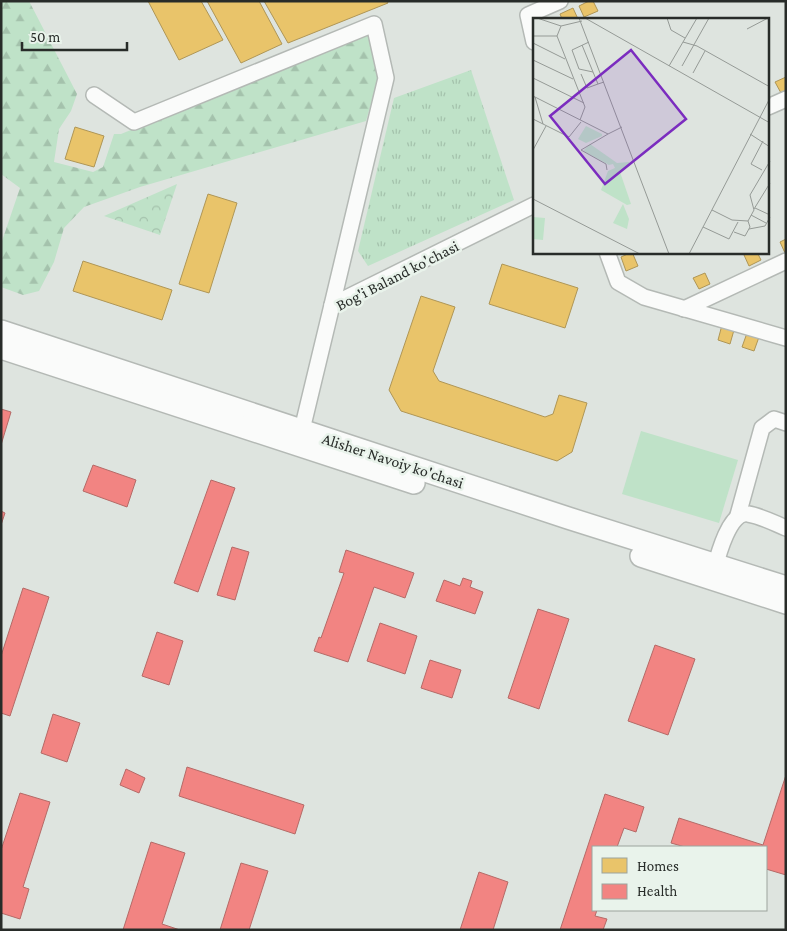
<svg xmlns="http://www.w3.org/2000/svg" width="787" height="931" font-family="'Crimson Pro',serif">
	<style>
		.grass { fill: url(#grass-tufts) }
		.forest { fill: url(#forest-firs) }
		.park { fill: url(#park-crowns) }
		.pitch { fill: #bfe2c8 }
		.homes { fill: #e9c46a; stroke: #af9656 }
		.health { fill: #f28482; stroke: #b56a67 }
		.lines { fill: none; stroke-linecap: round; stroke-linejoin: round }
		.minor-casing { stroke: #b4b9b5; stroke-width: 18 }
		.secondary-casing { stroke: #b4b9b5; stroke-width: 24 }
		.minor { stroke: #fafbfa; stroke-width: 15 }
		.secondary { stroke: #fafbfa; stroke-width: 21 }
		.labels { text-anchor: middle; stroke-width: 5; stroke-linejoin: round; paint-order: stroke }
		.street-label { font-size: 16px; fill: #282c29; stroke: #e9f3eb }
		.inset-road { fill: none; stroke: #959a96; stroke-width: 1 }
		.view { fill: #7b2cbf; fill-opacity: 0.15; stroke: #7b2cbf; stroke-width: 2.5 }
		.inset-edge { fill: none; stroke: #282c29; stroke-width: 2.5 }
	</style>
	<defs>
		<pattern id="grass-tufts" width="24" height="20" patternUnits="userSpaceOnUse" patternTransform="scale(1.25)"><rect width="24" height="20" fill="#bfe2c8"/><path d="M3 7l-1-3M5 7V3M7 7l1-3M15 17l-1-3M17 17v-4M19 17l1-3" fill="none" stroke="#a4c2ac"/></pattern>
		<pattern id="forest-firs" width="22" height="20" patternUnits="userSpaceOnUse" patternTransform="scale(1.25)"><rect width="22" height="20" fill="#bfe2c8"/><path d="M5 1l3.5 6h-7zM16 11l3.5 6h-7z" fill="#a4c2ac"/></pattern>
		<pattern id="park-crowns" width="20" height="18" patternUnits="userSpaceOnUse" patternTransform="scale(1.25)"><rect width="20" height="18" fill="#bfe2c8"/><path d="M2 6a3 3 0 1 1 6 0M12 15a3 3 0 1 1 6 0" fill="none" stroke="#a4c2ac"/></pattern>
	</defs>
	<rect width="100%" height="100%" fill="#dee4df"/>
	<path class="grass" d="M471 70 514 200 368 266 358 251 394 98Z"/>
	<path class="forest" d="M1 1H29L77 94 71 111 59 129 54 162 93 172 103 167 114 134H121L360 36 370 35 378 79 366 121 140 187 84 207 64 228 54 262 39 291 23 295 1 287V244L20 188 1 174Z"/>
	<path class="park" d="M177 184 160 235 104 216Z"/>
	<path class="pitch" d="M641 431 738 460 719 523 622 494Z"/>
	<g class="homes">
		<path d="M148 1H201L223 40 179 60Z"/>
		<path d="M207 1H259L282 44 241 63Z"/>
		<path d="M264 1H387L388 3 288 43Z"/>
		<path d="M589 1H593L598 11 584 17 579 6Z"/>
		<path d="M573 8 578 19H562L560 14Z"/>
		<path d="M786 77V91L781 93 775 82Z"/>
		<path d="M75 127 104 136 94 167 65 159Z"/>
		<path d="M208 194 237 203 209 293 179 284Z"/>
		<path d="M786 239V253H785L780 242Z"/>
		<path d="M632 252 638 266 626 271 621 257Z"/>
		<path d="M749 252H757L761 260 749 266 744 255Z"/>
		<path d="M83 261 172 290 162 320 73 291Z"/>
		<path d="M502 264 578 288 565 328 489 304Z"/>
		<path d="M705 273 710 284 699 289 693 278Z"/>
		<path d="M421 296 455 307 433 371 439 381 545 417 553 414 559 395 587 403 572 452 557 461 401 411 389 390Z"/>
		<path d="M722 325 734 330 730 344 718 340Z"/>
		<path d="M747 333 759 337 754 351 742 347Z"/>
	</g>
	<g class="health">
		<path d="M1 409 11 412 1 445Z"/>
		<path d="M93 465 136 480 127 507 83 491Z"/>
		<path d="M211 480 235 488 198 592 174 583Z"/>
		<path d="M1 511 5 513 1 525Z"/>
		<path d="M232 547 249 552 235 600 217 595Z"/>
		<path d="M346 550 414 573 405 598 374 587 348 662 314 651 319 637 321 638 344 573 339 572Z"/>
		<path d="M463 578 472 581 470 587 483 592 475 614 436 601 444 580 460 586Z"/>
		<path d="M23 588 49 597 10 716 1 713V656Z"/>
		<path d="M538 609 569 619 539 709 508 698Z"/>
		<path d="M380 623 417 636 405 674 367 661Z"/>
		<path d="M157 632 183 641 169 685 142 676Z"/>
		<path d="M655 645 695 659 668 735 628 721Z"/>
		<path d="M430 660 461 670 452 698 421 688Z"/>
		<path d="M53 714 80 723 67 762 41 753Z"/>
		<path d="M187 767 304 805 295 834 179 796Z"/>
		<path d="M126 769 145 778 139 793 120 785Z"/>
		<path d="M786 775V875L766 869V847H685L671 843 679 818 763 845Z"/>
		<path d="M20 793 50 802 23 887 29 889 20 919 1 913V850Z"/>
		<path d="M605 794 644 807 636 832 624 828 617 847H593V910H597L595 916 607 919 603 930H560Z"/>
		<path d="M151 842 185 853 162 924 180 930H123Z"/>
		<path d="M241 863 268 871 249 930H220Z"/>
		<path d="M479 872 508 882 493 930H460Z"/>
	</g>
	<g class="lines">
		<defs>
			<g id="minor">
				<path d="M534 42 528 15 560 1"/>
				<path d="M94 95 134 122 374 24 386 78 332 305"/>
				<path d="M768 107 786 99"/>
				<path d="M607 252 618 282 644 297 786 338"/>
				<path d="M684 309 786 261"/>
				<path d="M300 438 332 305 534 205"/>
				<path d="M738 515 762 428 774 419 786 423"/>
				<path d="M713 574C717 559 729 510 748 514 761 516 774 523 786 528"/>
			</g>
			<g id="secondary">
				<path d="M1 331 568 518 786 587"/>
				<path d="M1 348 414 483"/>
				<path d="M641 556 786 603"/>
			</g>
		</defs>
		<use href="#minor" class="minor-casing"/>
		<use href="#secondary" class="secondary-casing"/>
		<use href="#minor" class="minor"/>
		<use href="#secondary" class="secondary"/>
	</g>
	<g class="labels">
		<g class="street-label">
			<text transform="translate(397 275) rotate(-27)" y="6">Bog'i Baland ko'chasi</text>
			<text transform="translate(393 460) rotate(18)" y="6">Alisher Navoiy ko'chasi</text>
		</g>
	</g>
	<g transform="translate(533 18)">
		<rect width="236" height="236" fill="#dee4df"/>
		<path d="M53 108 69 116V118L53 125 45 121Z" fill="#bfe2c8"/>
		<path d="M57 126 84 145 96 144 97 147 87 154 98 186 94 187 68 172 75 153 82 150 80 146 76 147 50 133ZM90 186 96 201 94 211 80 205Z" fill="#bfe2c8"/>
		<path d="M0 199 12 200 10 222 0 221Z" fill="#bfe2c8"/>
		<path class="inset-road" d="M4 0 28 8M46 0 136 236M52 0 237 105M134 0 138 12 152 20M214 11 235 0M0 18H24M56 24 39 32 46 51 60 54 65 66 71 64M150 24 164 28 237 69M0 25 32 41M49 27 60 54M0 42 40 61M136 48 164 0M149 48 176 0M160 55 172 33M48 56 54 70 65 66M0 60 51 85M0 78 75 116 89 109M2 79 10 106M0 101 36 119 48 104M47 102 52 89 24 18 28 8 49 3M217 116 237 129M0 132 13 108M74 152 73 146 48 132 75 116M229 152 218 146 230 123M0 181 107 236M222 190 237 197M221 191 237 165M179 192 199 202 215 203M218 197 233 205M215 203 221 192 217 177 237 143M170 209 196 221 205 204M216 211 232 208 237 199M201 214 212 218 217 209 215 203M156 236 237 80"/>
		<path class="view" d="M98 32 153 101 72 166 17 98Z"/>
		<rect width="236" height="236" class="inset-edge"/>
	</g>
	<rect width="787" height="931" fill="none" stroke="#282c29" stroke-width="5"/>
	<rect x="592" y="846" width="175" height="65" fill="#e9f3eb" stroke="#9ca39d"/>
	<rect x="602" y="858" width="25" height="15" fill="#e9c46a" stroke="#9ca39d"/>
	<text x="637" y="871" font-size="15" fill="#282c29">Homes</text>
	<rect x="602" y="884" width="25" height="15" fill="#f28482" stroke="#9ca39d"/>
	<text x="637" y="896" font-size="15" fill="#282c29">Health</text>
	<path d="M22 42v8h105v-8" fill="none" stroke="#282c29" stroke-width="2.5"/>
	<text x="30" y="42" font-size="15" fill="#282c29" stroke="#e9f3eb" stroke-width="4" paint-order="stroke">50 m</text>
</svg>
